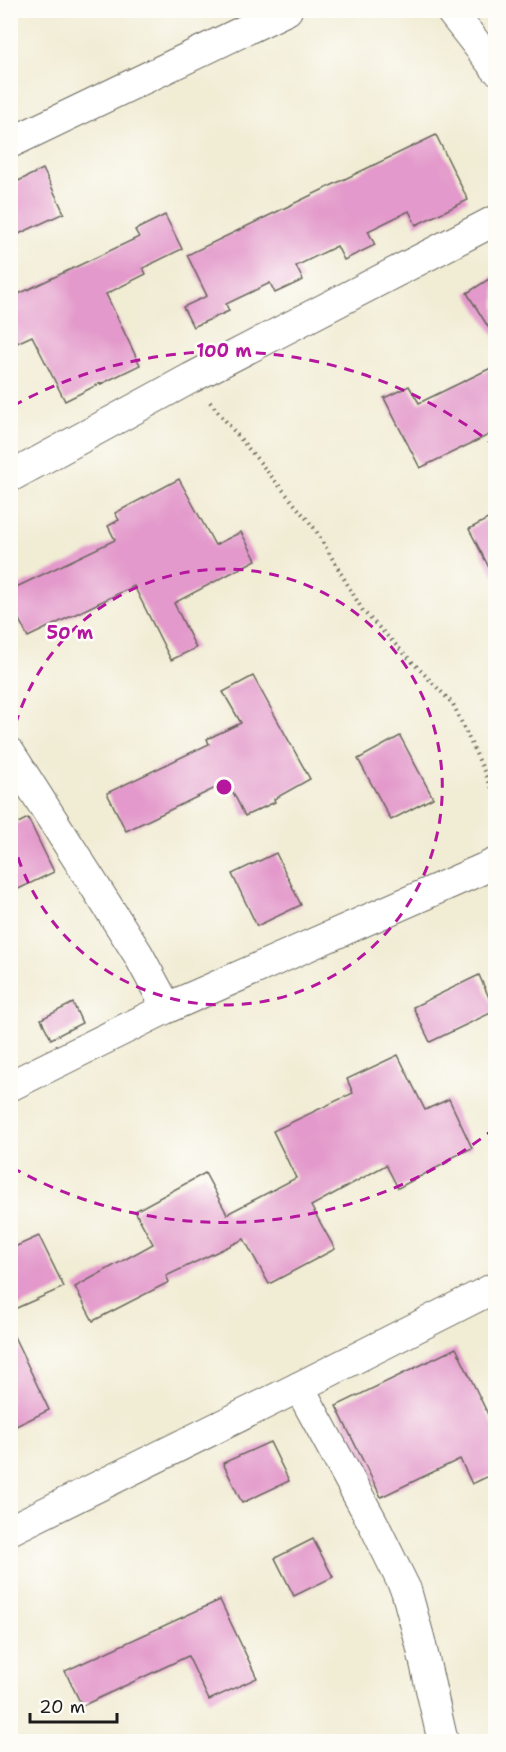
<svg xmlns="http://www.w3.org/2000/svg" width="506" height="1752" font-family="'Shantell Sans',sans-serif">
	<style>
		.building { fill: #e399cb }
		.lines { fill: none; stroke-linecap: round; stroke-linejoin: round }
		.minor-casing { stroke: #67655c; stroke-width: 32 }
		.path { stroke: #67655c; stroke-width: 4; stroke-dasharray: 1.5 4.5; stroke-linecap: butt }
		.minor { stroke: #fff; stroke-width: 30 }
		.ring { fill: none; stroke: #b5179e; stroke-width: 3; stroke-dasharray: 10 8 }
		.centre { fill: #b5179e; stroke: #fdfcf7; stroke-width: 3 }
		.ring-label { font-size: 18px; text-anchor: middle; font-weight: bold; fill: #b5179e; stroke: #fdfcf7; stroke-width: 5; stroke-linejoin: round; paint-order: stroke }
	</style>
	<rect width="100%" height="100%" fill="#fdfcf7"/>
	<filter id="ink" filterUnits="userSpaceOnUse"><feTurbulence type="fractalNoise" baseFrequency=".0167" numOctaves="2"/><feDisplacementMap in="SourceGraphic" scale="12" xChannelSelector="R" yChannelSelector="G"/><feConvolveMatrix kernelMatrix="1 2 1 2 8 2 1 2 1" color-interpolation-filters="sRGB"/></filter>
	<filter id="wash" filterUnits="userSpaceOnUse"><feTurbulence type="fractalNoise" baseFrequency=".008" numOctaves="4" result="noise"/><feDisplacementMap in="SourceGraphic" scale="24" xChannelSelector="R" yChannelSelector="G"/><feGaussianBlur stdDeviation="1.35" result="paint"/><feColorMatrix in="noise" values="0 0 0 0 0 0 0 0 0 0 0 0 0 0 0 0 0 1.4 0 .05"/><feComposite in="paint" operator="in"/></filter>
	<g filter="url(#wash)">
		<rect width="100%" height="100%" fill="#f1ecd4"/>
		<g id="blocks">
			<g class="building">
				<path d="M436 135 468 200 416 225 409 211 368 231 375 245 344 260 337 246 296 266 303 280 275 293 270 283 226 304 229 311 193 327 183 307 207 296 187 255Z"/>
				<path d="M43 169 64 213 10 238V185Z"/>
				<path d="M165 215 182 249 143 268 146 274 106 294 140 365 101 384V383L65 401 32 336 10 346V298L139 237 135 230Z"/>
				<path d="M495 275V338L467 293Z"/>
				<path d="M495 366V432L420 468 384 398 409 386 419 403Z"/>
				<path d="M179 479 215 545 241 532 256 560 174 603 196 648 171 660 134 586 28 637 10 602V590L115 540 108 526 119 520 115 513Z"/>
				<path d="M495 515V579L469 529Z"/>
				<path d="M253 676 310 779 274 799 275 802 245 816 228 782 126 831 107 793 209 744 207 739 241 723 223 692Z"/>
				<path d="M400 736 433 798 391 820 358 759Z"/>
				<path d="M28 818 54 872 10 893V827Z"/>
				<path d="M276 853 301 905 257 926 232 874Z"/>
				<path d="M479 975 495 1011 430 1042 413 1007Z"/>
				<path d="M73 1003 82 1023 51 1039 41 1019Z"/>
				<path d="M398 1055 425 1110 449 1099 472 1148 447 1160 448 1162 398 1188 386 1165 311 1206 335 1249 269 1284 244 1239 166 1276 169 1282 93 1321 75 1287 153 1244 135 1211 205 1173 227 1214 296 1178 273 1131 353 1093 347 1079Z"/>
				<path d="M39 1236 64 1287 10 1311V1249Z"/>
				<path d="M10 1328 49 1410 10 1429Z"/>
				<path d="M456 1348 495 1429V1473L472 1484 460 1459 381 1497 336 1406Z"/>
				<path d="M270 1442 289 1481 242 1503 223 1463Z"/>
				<path d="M313 1539 333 1577 294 1596 275 1558Z"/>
				<path d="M220 1600 257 1678 209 1700 188 1656 82 1706 65 1671Z"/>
			</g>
		</g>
	</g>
	<g filter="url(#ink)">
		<use href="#blocks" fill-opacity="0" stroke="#67655c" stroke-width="1.5"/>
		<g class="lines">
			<defs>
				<g id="minor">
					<path d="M450 10 496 69"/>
					<path d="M10 143 287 10"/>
					<path d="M10 477 191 378 496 220"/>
					<path d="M10 753 138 954 167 1008"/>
					<path d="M10 1086 167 1008 496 863"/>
					<path d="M299 1387 373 1523 406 1590 420 1641 443 1742"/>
					<path d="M10 1530 299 1387 496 1287"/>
				</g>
			</defs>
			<use href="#minor" class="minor-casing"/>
			<path class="path" d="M210 402 315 529 363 611 453 704 496 797"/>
			<use href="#minor" class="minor"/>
		</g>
	</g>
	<g class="ring">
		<path d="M11 742A218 218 0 1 1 11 832"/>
		<path d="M495 1128A436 436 0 0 1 13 1168M13 406A436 436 0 0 1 495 446"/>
	</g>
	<circle cx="224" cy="787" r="9" class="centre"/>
	<g class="ring-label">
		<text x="224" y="357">100 m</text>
		<text x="70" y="639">50 m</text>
	</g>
	<rect width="506" height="1752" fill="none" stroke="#fdfcf7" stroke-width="36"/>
	<path d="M30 1713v9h87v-9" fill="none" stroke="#1c1c1c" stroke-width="3"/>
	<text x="39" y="1713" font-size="18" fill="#1c1c1c" stroke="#fdfcf7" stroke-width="4.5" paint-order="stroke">20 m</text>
</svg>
